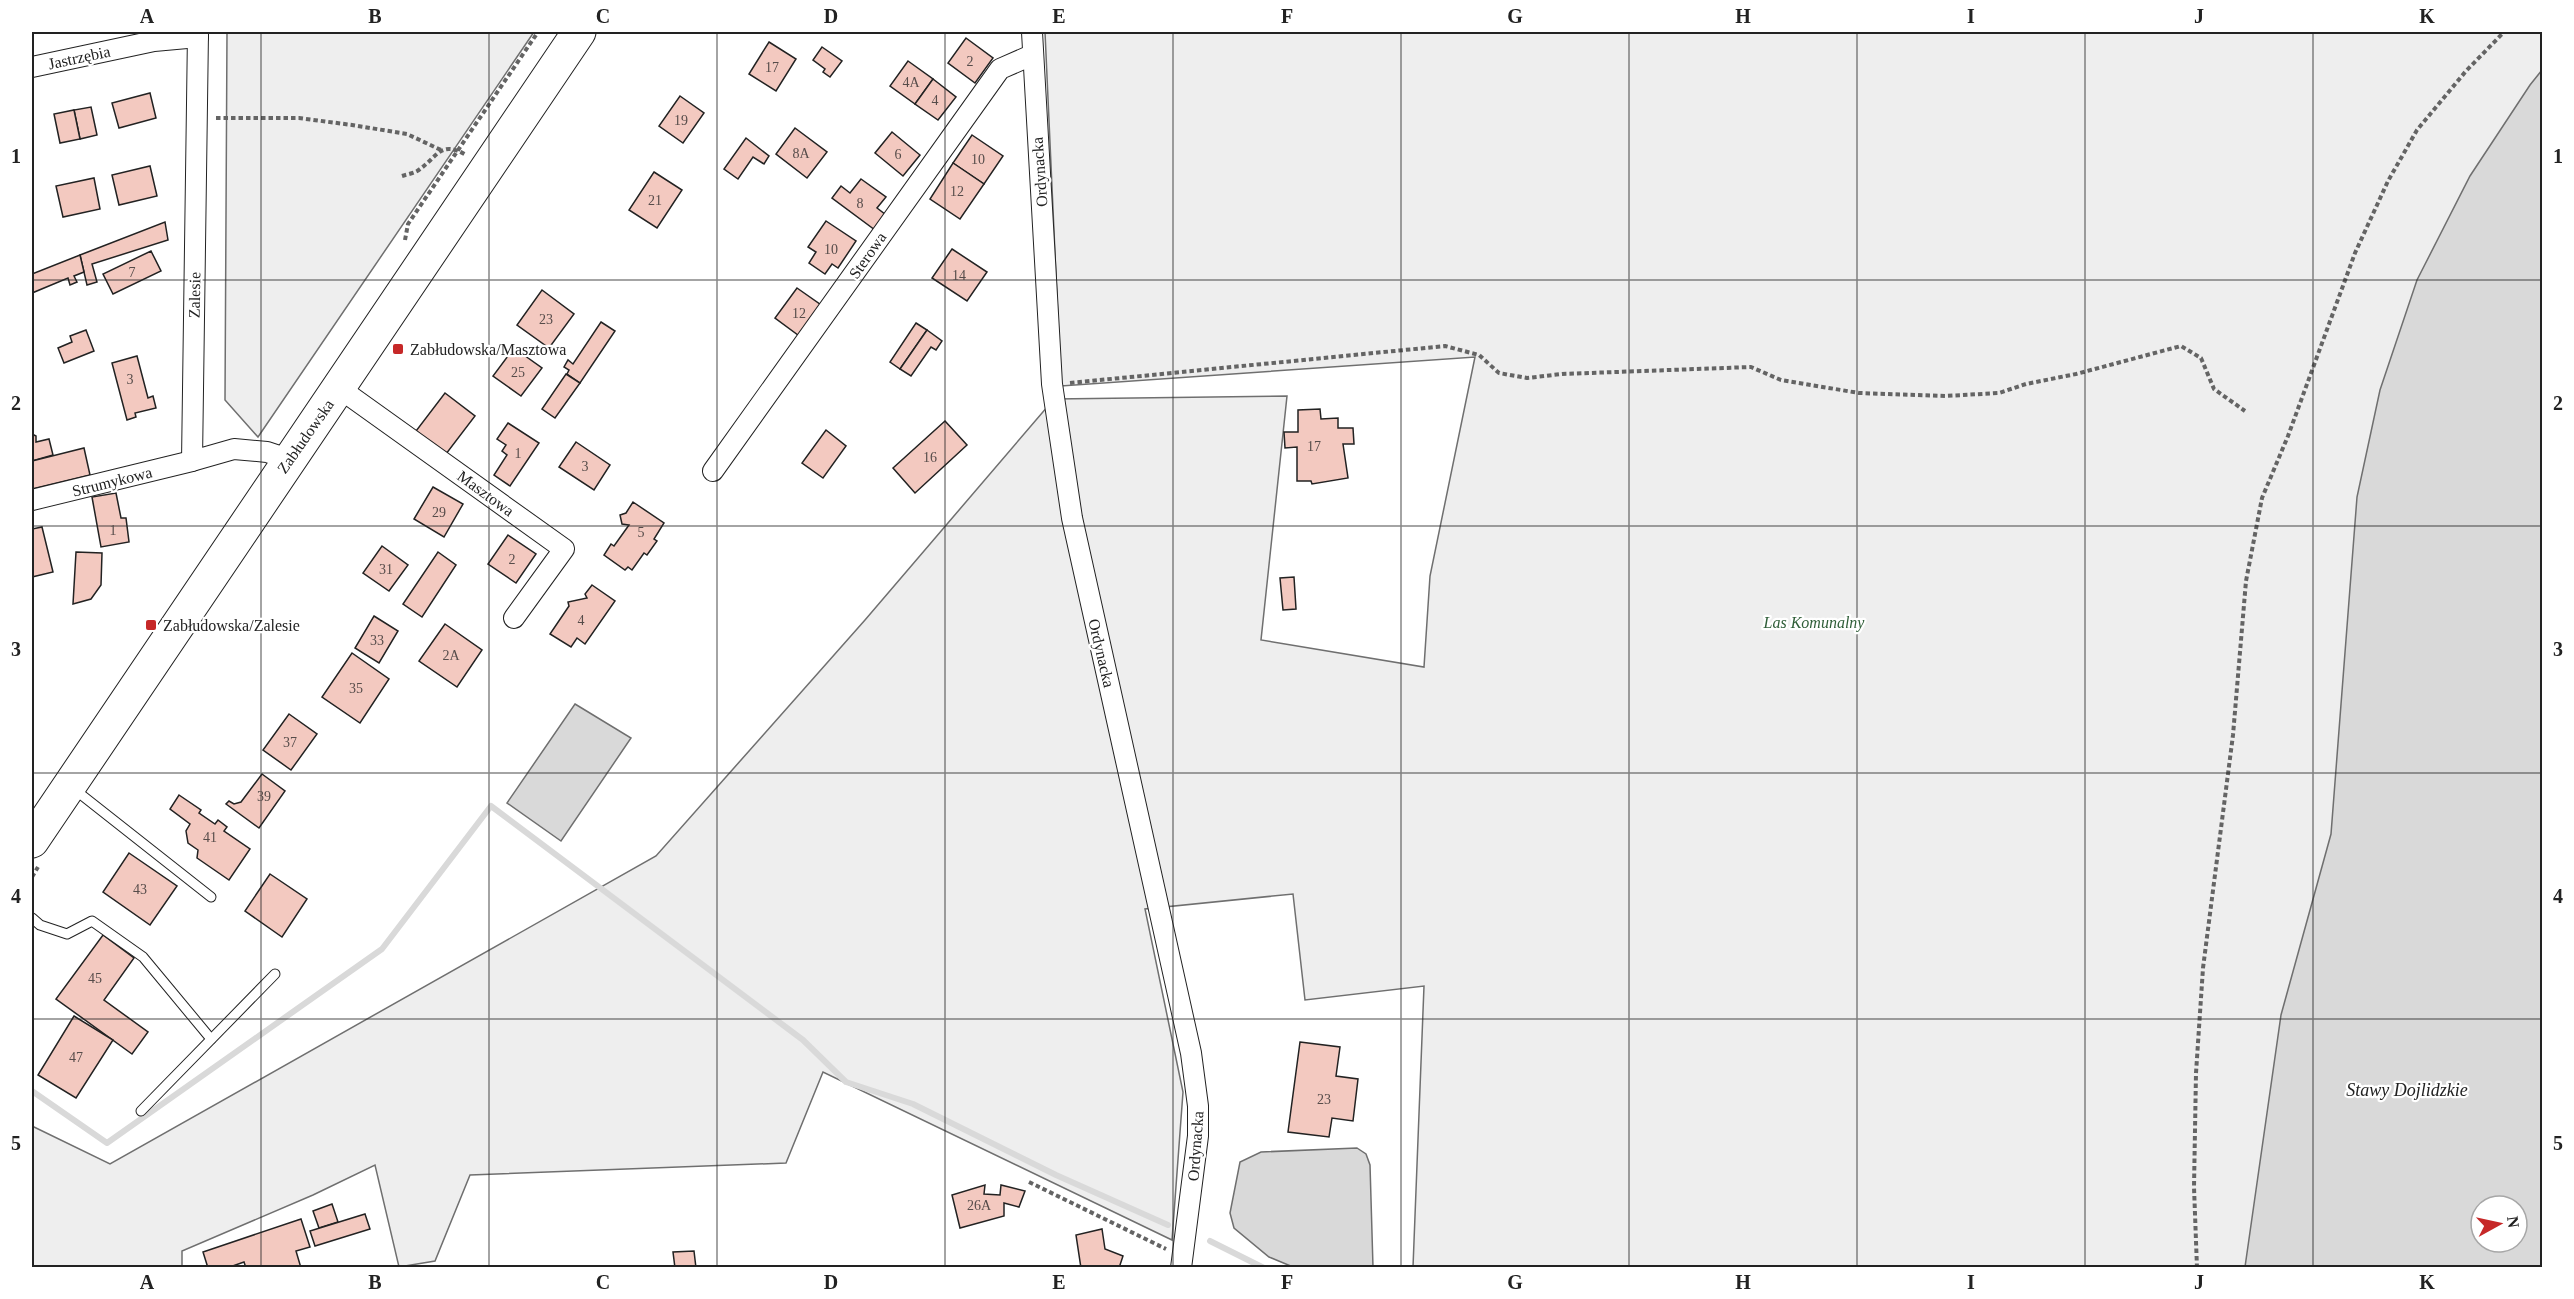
<svg xmlns="http://www.w3.org/2000/svg" width="2574" height="1299" font-family="Georgia,serif">
	<style>
		.green { fill: #eee; stroke: #6f6f6f; stroke-width: 1.5; fill-rule: evenodd }
		.water { fill: #d9d9d9; stroke: #6f6f6f; stroke-width: 1.5; fill-rule: evenodd }
		.lines { fill: none; stroke-linecap: round; stroke-linejoin: round }
		.stream { stroke: #d9d9d9; stroke-width: 6 }
		.building { fill: #f3c9c0; stroke: #222; stroke-width: 1.5 }
		.lane-casing { stroke: #222; stroke-width: 11 }
		.street-casing { stroke: #222; stroke-width: 22 }
		.highway-casing { stroke: #222; stroke-width: 35 }
		.path { stroke: #646464; stroke-width: 4; stroke-dasharray: 4.5 3; stroke-linecap: butt }
		.lane { stroke: #fff; stroke-width: 9 }
		.street { stroke: #fff; stroke-width: 20 }
		.highway { stroke: #fff; stroke-width: 33 }
		.grid { fill: none; stroke: #222; stroke-width: 1.5; stroke-opacity: 0.55 }
		.poi-dot { fill: #c62828; stroke: #fff; stroke-width: 2 }
		.labels { text-anchor: middle; stroke-width: 4.5; stroke-linejoin: round; paint-order: stroke }
		.number-label { font-size: 14px; fill: #564c4a }
		.street-label { font-size: 16px; fill: #222; stroke: #fff }
		.poi-label { font-size: 16px; fill: #222; stroke: #fff; text-anchor: start }
		.park-label { font-size: 16px; font-style: italic; fill: #2f5e38; stroke: #fff }
		.water-label { font-size: 18px; font-style: italic; fill: #222; stroke: #fff }
		.neatline { fill: none; stroke: #222; stroke-width: 2 }
		.grid-label { font-size: 20px; text-anchor: middle; font-weight: bold; fill: #222 }
	</style>
	<rect width="100%" height="100%" fill="#fff"/>
	<g class="green">
		<path d="M227 32H534L258 437 225 400Z"/>
		<path d="M1045 32H2542V1267H1413L1424 986 1305 1000 1293 894 1145 909 1183 1092 1172 1240 823 1072 786 1163 470 1175 435 1261 399 1267 375 1165 313 1195 182 1251V1267H32V1126L110 1164 656 856 865 620 1054 399 1287 396 1261 640 1424 667 1430 576 1475 357 1061 386ZM2481 1206H2517V1242H2481Z"/>
	</g>
	<g class="water">
		<path d="M2542 70V1267H2245L2281 1015 2331 834 2357 497 2380 390 2417 280 2470 176 2530 85ZM2481 1206H2517V1242H2481Z"/>
		<path d="M575 704 631 738 561 841 507 803Z"/>
		<path d="M1357 1148 1366 1154 1370 1165 1373 1267H1293L1269 1257 1234 1228 1230 1213 1240 1162 1261 1152Z"/>
	</g>
	<g class="lines">
		<g class="stream">
			<path d="M32 1091 107 1143 382 949 491 806 803 1040 846 1082 913 1104 1056 1175 1168 1225"/>
			<path d="M1210 1241 1264 1268"/>
		</g>
	</g>
	<g class="building">
		<path d="M966 38 993 58 975 83 948 63Z"/>
		<path d="M769 42 796 59 776 91 749 74Z"/>
		<path d="M822 47 842 61 830 77 823 72 825 69 813 60Z"/>
		<path d="M908 61 933 79 915 104 890 86Z"/>
		<path d="M933 79 956 97 938 120 915 104Z"/>
		<path d="M150 93 156 118 119 128 112 103Z"/>
		<path d="M680 96 704 113 683 143 659 126Z"/>
		<path d="M91 107 97 135 80 139 74 110Z"/>
		<path d="M74 110 80 139 60 143 54 114Z"/>
		<path d="M795 128 827 152 807 178 776 154Z"/>
		<path d="M892 132 920 155 903 176 875 153Z"/>
		<path d="M972 135 1003 156 984 184 953 163Z"/>
		<path d="M746 138 769 156 764 164 753 157 738 179 724 169Z"/>
		<path d="M953 163 984 184 960 219 930 199Z"/>
		<path d="M150 166 157 196 119 205 112 175Z"/>
		<path d="M654 172 682 190 657 228 629 210Z"/>
		<path d="M94 178 100 209 63 217 56 186Z"/>
		<path d="M861 179 886 197 877 208 886 215 875 230 832 198 841 186 850 193Z"/>
		<path d="M826 221 856 241 838 268 832 264 825 274 809 263 816 252 808 247Z"/>
		<path d="M165 222 168 240 92 264 97 282 87 285 80 255Z"/>
		<path d="M952 249 987 272 967 301 932 278Z"/>
		<path d="M151 251 161 271 113 294 103 274Z"/>
		<path d="M80 255 84 272 74 276 77 282 70 285 68 278 32 293V274Z"/>
		<path d="M797 288 824 307 802 338 775 318Z"/>
		<path d="M542 290 574 314 549 348 517 325Z"/>
		<path d="M601 322 615 331 580 383 567 374 569 370 564 367 568 360 573 364Z"/>
		<path d="M916 323 927 330 900 369 890 362Z"/>
		<path d="M86 330 94 351 64 363 58 348 72 342 70 336Z"/>
		<path d="M927 330 942 341 936 350 931 347 911 376 900 369Z"/>
		<path d="M514 348 542 368 521 396 493 376Z"/>
		<path d="M137 356 148 398 153 396 156 408 135 413 136 417 127 420 112 363Z"/>
		<path d="M566 374 580 383 555 418 542 409Z"/>
		<path d="M445 393 475 416 446 454 416 431Z"/>
		<path d="M1320 409 1321 419 1338 418V428H1353L1354 444H1343L1348 478 1312 484 1311 481H1297V447L1285 448 1284 432H1298V410Z"/>
		<path d="M945 421 967 445 915 493 893 468Z"/>
		<path d="M508 423 539 443 510 486 494 475 507 455 502 451 506 445 497 439Z"/>
		<path d="M826 430 846 446 823 478 802 463Z"/>
		<path d="M32 434 36 436V442L49 439 53 455 32 461Z"/>
		<path d="M576 442 610 465 594 490 559 467Z"/>
		<path d="M84 448 90 475 32 489V461Z"/>
		<path d="M433 487 463 504 444 537 414 519Z"/>
		<path d="M116 493 121 518H126L129 542 101 547 92 497Z"/>
		<path d="M633 502 664 523 654 539 657 541 647 555 644 553 632 570 628 567 625 570 604 555 611 544 614 546 629 525 622 524 620 515 626 513Z"/>
		<path d="M42 527 53 572 32 577V529Z"/>
		<path d="M508 535 536 554 516 583 488 564Z"/>
		<path d="M382 546 408 565 389 591 363 573Z"/>
		<path d="M76 552 102 553 101 585 91 599 73 604Z"/>
		<path d="M438 552 456 565 422 617 403 604Z"/>
		<path d="M1294 577 1296 609 1283 610 1280 578Z"/>
		<path d="M592 585 615 601 585 644 577 638 571 647 550 634 569 606 568 602 587 598 585 594Z"/>
		<path d="M374 616 398 631 379 663 355 648Z"/>
		<path d="M445 624 482 650 457 687 419 661Z"/>
		<path d="M352 653 389 679 360 723 322 697Z"/>
		<path d="M289 714 317 734 291 770 263 750Z"/>
		<path d="M262 774 285 791 259 828 226 804 229 801 234 804 241 802Z"/>
		<path d="M179 795 201 810 199 813 215 824 218 820 227 827 224 831 250 849 229 880 197 858 198 850 188 843 186 831 190 824 170 809Z"/>
		<path d="M129 853 177 886 150 925 103 892Z"/>
		<path d="M270 874 307 899 282 937 245 911Z"/>
		<path d="M103 935 134 958 104 1000 148 1032 132 1054 56 999Z"/>
		<path d="M74 1016 113 1040 76 1098 38 1075Z"/>
		<path d="M1300 1042 1340 1047 1336 1076 1358 1079 1353 1121 1332 1118 1329 1137 1288 1132Z"/>
		<path d="M985 1185 984 1194 1000 1195 1001 1185 1025 1191 1019 1207 1004 1203V1216L960 1228 952 1195Z"/>
		<path d="M332 1204 338 1222 319 1228 313 1211Z"/>
		<path d="M365 1214 370 1229 315 1246 310 1231Z"/>
		<path d="M301 1219 310 1247 296 1251 301 1268H246L244 1262 227 1268H208L203 1252Z"/>
		<path d="M1102 1229 1105 1249 1123 1256 1119 1268H1081L1076 1235Z"/>
		<path d="M694 1251 696 1268H675L673 1252Z"/>
	</g>
	<g class="lines">
		<defs>
			<g id="lane">
				<path d="M74 789 211 897"/>
				<path d="M32 918 40 925 67 934 92 921 143 957 211 1039"/>
				<path d="M141 1111 275 974"/>
			</g>
			<g id="street">
				<path d="M198 32 192 461 234 449 267 452 288 459"/>
				<path d="M1032 32 1052 384 1072 518 1191 1053 1198 1106V1136L1181 1268"/>
				<path d="M32 67 154 41 198 37"/>
				<path d="M339 388 564 549 514 618"/>
				<path d="M713 471 1000 69 1032 55"/>
				<path d="M32 500 192 461"/>
			</g>
			<path id="highway" d="M32 841 579 32"/>
		</defs>
		<use href="#lane" class="lane-casing"/>
		<use href="#street" class="street-casing"/>
		<use href="#highway" class="highway-casing"/>
		<g class="path">
			<path d="M216 118H299L352 125 407 134 441 150"/>
			<path d="M402 176C408 174 416 173 420 169 438 156 441 140 466 155"/>
			<path d="M405 240 408 224 538 32"/>
			<path d="M1070 383 1445 346 1479 355 1499 373 1527 378 1562 374 1751 367 1781 380 1859 393 1945 396 1999 393 2026 384 2076 374 2181 346 2201 358 2214 389 2245 411"/>
			<path d="M32 877 38 867"/>
			<path d="M1029 1182 1166 1249"/>
			<path d="M2197 1268 2194 1187 2196 1073 2203 968 2233 735 2246 581 2262 498 2288 436 2355 253 2388 181 2417 130 2466 71 2504 32"/>
		</g>
		<use href="#lane" class="lane"/>
		<use href="#street" class="street"/>
		<use href="#highway" class="highway"/>
	</g>
	<path class="grid" d="M261 32V1268M489 32V1268M717 32V1268M945 32V1268M1173 32V1268M1401 32V1268M1629 32V1268M1857 32V1268M2085 32V1268M2313 32V1268M32 280H2542M32 526H2542M32 773H2542M32 1019H2542"/>
	<g class="poi-dot">
		<rect x="392" y="343" width="12" height="12" rx="3"/>
		<rect x="145" y="619" width="12" height="12" rx="3"/>
	</g>
	<g class="labels">
		<g class="number-label">
			<text x="970" y="66">2</text>
			<text x="772" y="72">17</text>
			<text x="911" y="87">4A</text>
			<text x="935" y="105">4</text>
			<text x="681" y="125">19</text>
			<text x="801" y="158">8A</text>
			<text x="898" y="159">6</text>
			<text x="978" y="164">10</text>
			<text x="957" y="196">12</text>
			<text x="655" y="205">21</text>
			<text x="860" y="208">8</text>
			<text x="831" y="254">10</text>
			<text x="132" y="277">7</text>
			<text x="959" y="280">14</text>
			<text x="799" y="318">12</text>
			<text x="546" y="324">23</text>
			<text x="518" y="377">25</text>
			<text x="130" y="384">3</text>
			<text x="1314" y="451">17</text>
			<text x="518" y="458">1</text>
			<text x="930" y="462">16</text>
			<text x="585" y="471">3</text>
			<text x="439" y="517">29</text>
			<text x="113" y="535">1</text>
			<text x="641" y="537">5</text>
			<text x="512" y="564">2</text>
			<text x="386" y="574">31</text>
			<text x="581" y="625">4</text>
			<text x="377" y="645">33</text>
			<text x="451" y="660">2A</text>
			<text x="356" y="693">35</text>
			<text x="290" y="747">37</text>
			<text x="264" y="801">39</text>
			<text x="210" y="842">41</text>
			<text x="140" y="894">43</text>
			<text x="95" y="983">45</text>
			<text x="76" y="1062">47</text>
			<text x="1324" y="1104">23</text>
			<text x="979" y="1210">26A</text>
		</g>
		<g class="street-label">
			<text transform="translate(79 57) rotate(-12)" y="6">Jastrzębia</text>
			<text transform="translate(1039 172) rotate(-94)" y="6">Ordynacka</text>
			<text transform="translate(867 255) rotate(-55)" y="6">Sterowa</text>
			<text transform="translate(194 295) rotate(-89)" y="6">Zalesie</text>
			<text transform="translate(305 436) rotate(-55)" y="6">Zabłudowska</text>
			<text transform="translate(112 481) rotate(-14)" y="6">Strumykowa</text>
			<text transform="translate(486 493) rotate(36)" y="6">Masztowa</text>
			<text transform="translate(1102 653) rotate(77)" y="6">Ordynacka</text>
			<text transform="translate(1195 1146) rotate(-86)" y="6">Ordynacka</text>
		</g>
		<g class="poi-label">
			<text x="410" y="355">Zabłudowska/Masztowa</text>
			<text x="163" y="631">Zabłudowska/Zalesie</text>
		</g>
		<g class="park-label">
			<text x="1814" y="628">Las Komunalny</text>
		</g>
		<g class="water-label">
			<text x="2407" y="1096">Stawy Dojlidzkie</text>
		</g>
	</g>
	<rect width="2574" height="1299" fill="none" stroke="#ffffff" stroke-width="66"/>
	<g transform="translate(2499 1224) rotate(82)"><circle r="28" fill="#ffffff" stroke="#a7a7a7" stroke-width="1.5"/>
	<path d="M0-4.5L10 22L0 15L-10 22Z" fill="#c62828"/>
	<text y="-9" font-size="16" font-weight="bold" text-anchor="middle" fill="#222222">N</text>
	</g>
	<rect x="33" y="33" width="2508" height="1233" class="neatline"/>
	<g class="grid-label">
		<text x="147" y="23">A</text>
		<text x="375" y="23">B</text>
		<text x="603" y="23">C</text>
		<text x="831" y="23">D</text>
		<text x="1059" y="23">E</text>
		<text x="1287" y="23">F</text>
		<text x="1515" y="23">G</text>
		<text x="1743" y="23">H</text>
		<text x="1971" y="23">I</text>
		<text x="2199" y="23">J</text>
		<text x="2427" y="23">K</text>
		<text x="16" y="163">1</text>
		<text x="2558" y="163">1</text>
		<text x="16" y="410">2</text>
		<text x="2558" y="410">2</text>
		<text x="16" y="656">3</text>
		<text x="2558" y="656">3</text>
		<text x="16" y="903">4</text>
		<text x="2558" y="903">4</text>
		<text x="16" y="1150">5</text>
		<text x="2558" y="1150">5</text>
		<text x="147" y="1289">A</text>
		<text x="375" y="1289">B</text>
		<text x="603" y="1289">C</text>
		<text x="831" y="1289">D</text>
		<text x="1059" y="1289">E</text>
		<text x="1287" y="1289">F</text>
		<text x="1515" y="1289">G</text>
		<text x="1743" y="1289">H</text>
		<text x="1971" y="1289">I</text>
		<text x="2199" y="1289">J</text>
		<text x="2427" y="1289">K</text>
	</g>
</svg>
